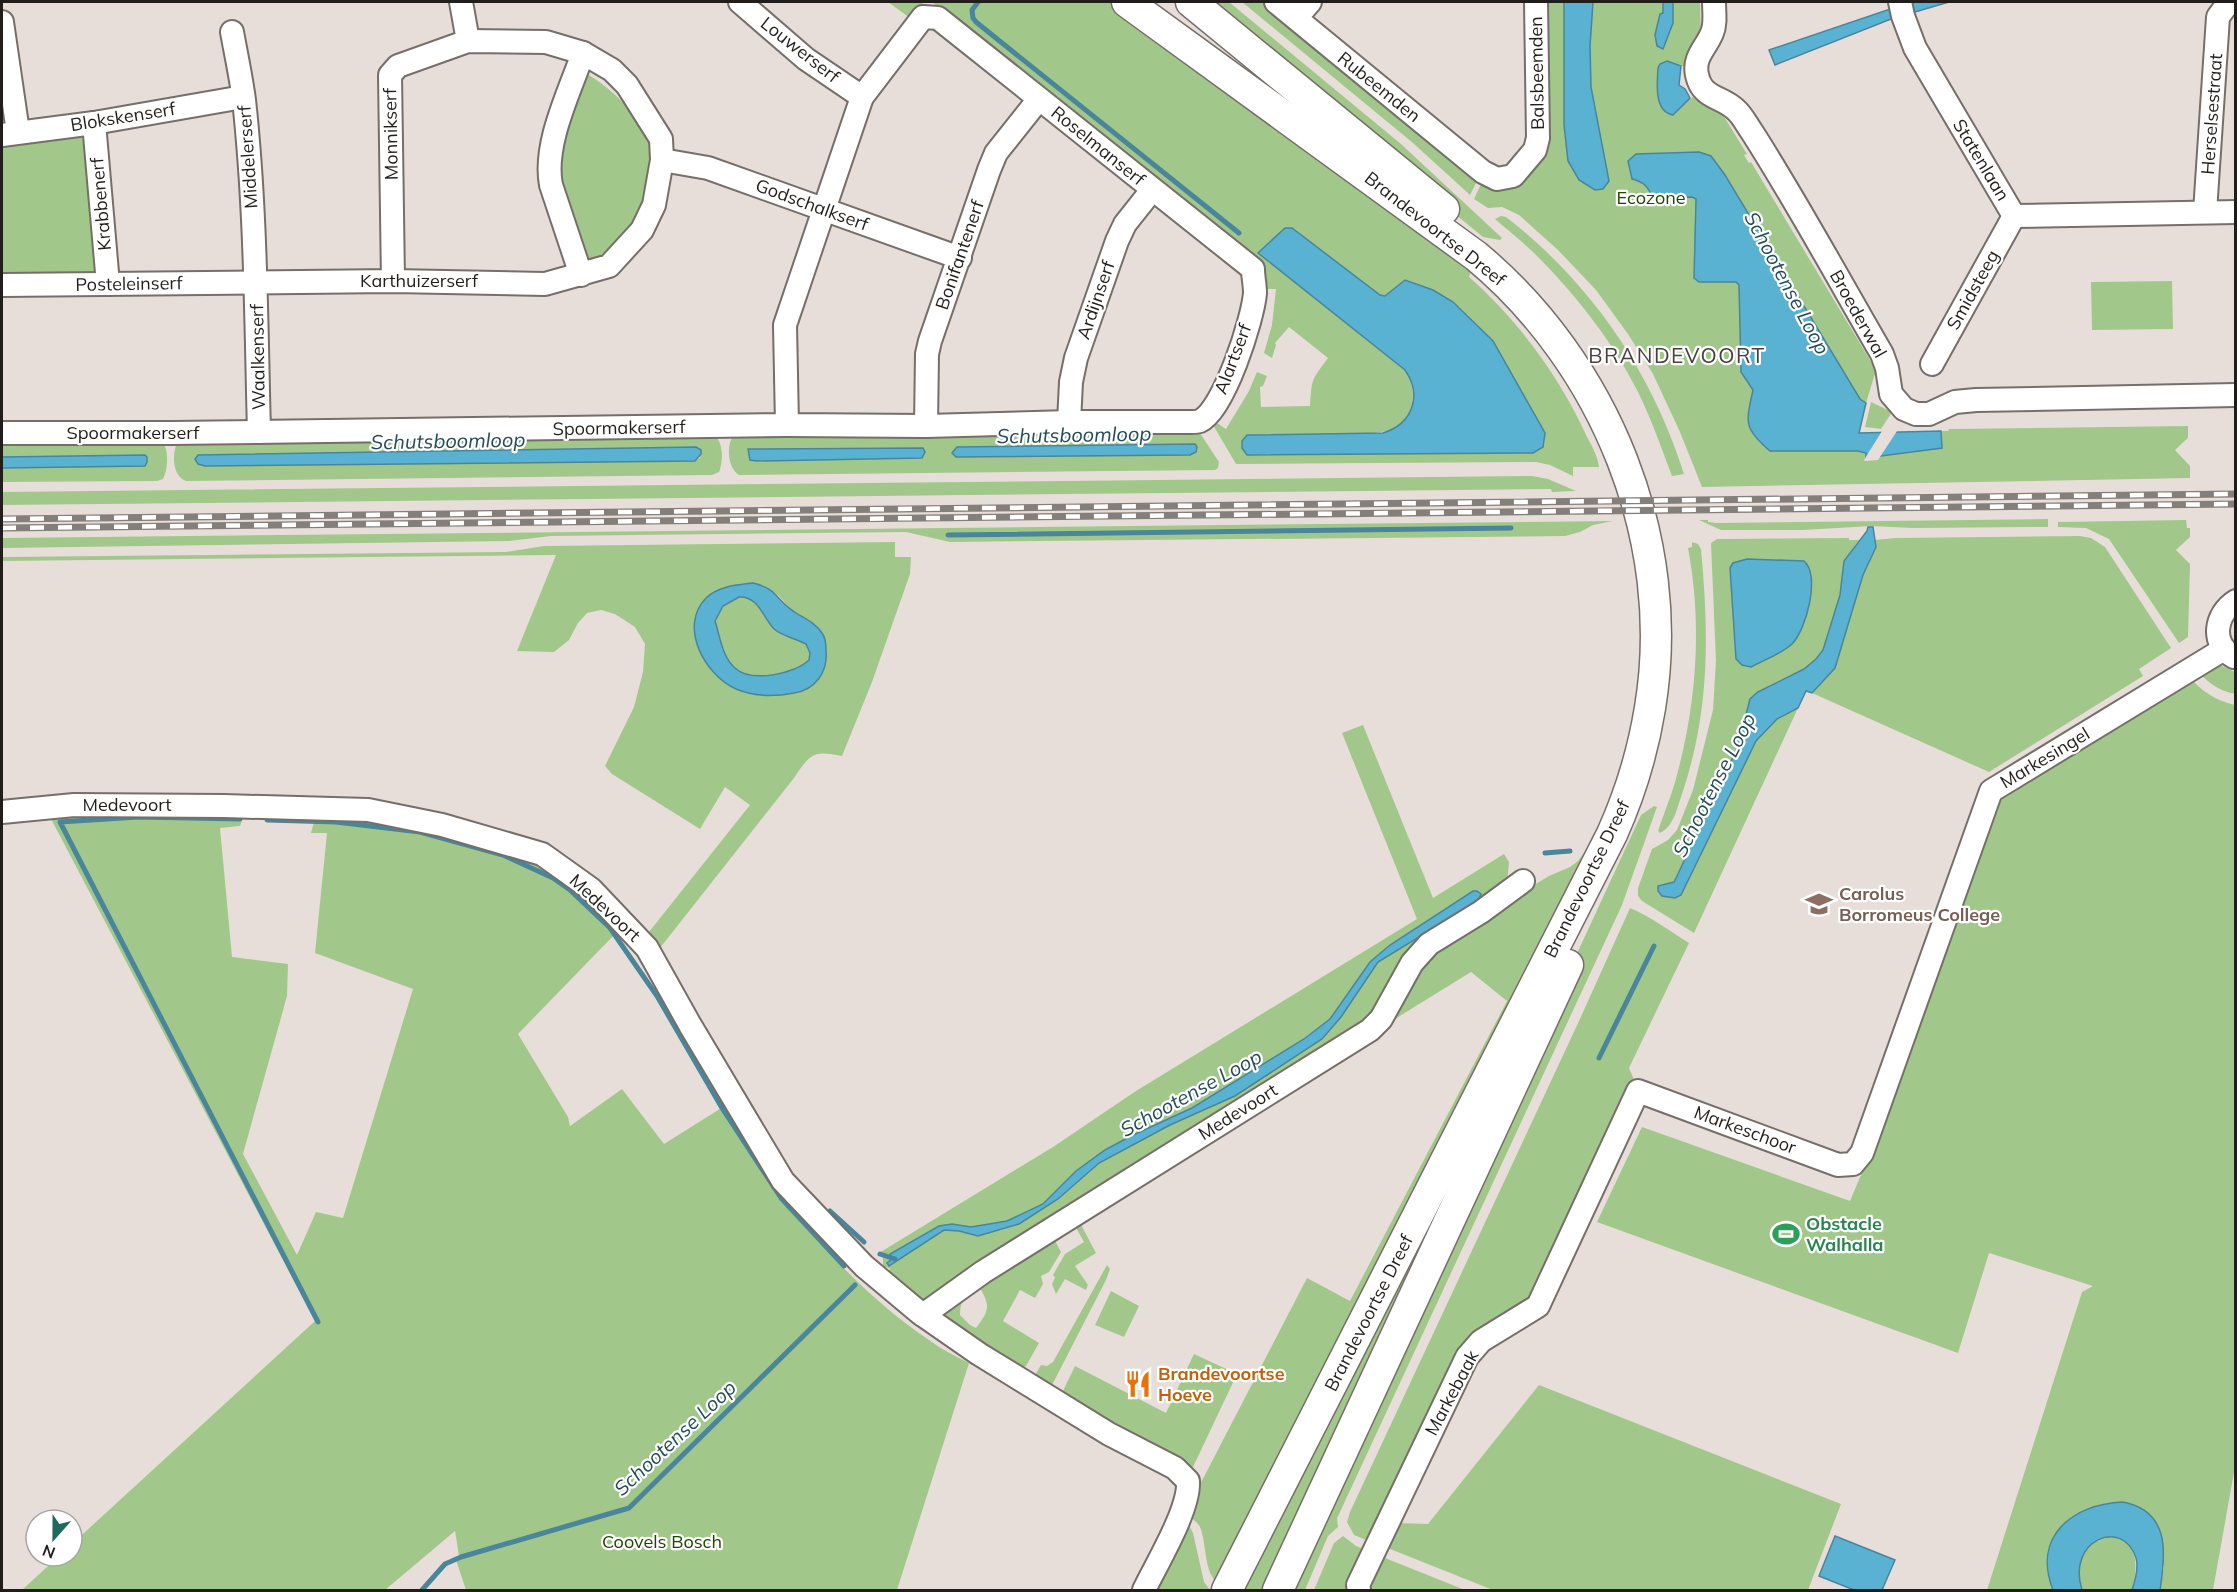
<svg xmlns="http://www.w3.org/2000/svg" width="2237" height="1592" font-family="Mulish,sans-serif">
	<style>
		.green { fill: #a1c88a; fill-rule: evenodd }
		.water { fill: #5ab2d2; stroke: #49859b; stroke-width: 1.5; fill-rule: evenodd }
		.pier { fill: #e8ded9 }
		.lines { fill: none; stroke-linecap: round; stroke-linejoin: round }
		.stream { stroke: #49859b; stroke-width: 5 }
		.minor-casing { stroke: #766e69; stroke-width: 26 }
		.major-casing { stroke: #766e69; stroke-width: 33 }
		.minor { stroke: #fff; stroke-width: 22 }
		.major { stroke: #fff; stroke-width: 30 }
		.rail-casing { stroke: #857f7b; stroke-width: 7 }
		.rail { stroke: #fff; stroke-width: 4.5; stroke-dasharray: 14; stroke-linecap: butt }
		.labels { text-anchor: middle; stroke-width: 4.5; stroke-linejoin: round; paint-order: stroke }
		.street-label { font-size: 18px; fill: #201d1b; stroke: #fff }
		.park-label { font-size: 18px; fill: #214400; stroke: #fff }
		.education-label { font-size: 18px; font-weight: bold; fill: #785e54; stroke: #fff; text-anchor: start }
		.leisure-label { font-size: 18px; font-weight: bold; fill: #27864d; stroke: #fff; text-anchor: start }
		.food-label { font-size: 18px; font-weight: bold; fill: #c56008; stroke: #fff; text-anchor: start }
		.water-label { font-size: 20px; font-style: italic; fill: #244b5a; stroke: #fff }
		.quarter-label { font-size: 21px; letter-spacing: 1.5px; fill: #49413d; stroke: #fff }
	</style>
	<rect width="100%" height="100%" fill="#e8ded9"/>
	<g class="green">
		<path d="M888 2H924L910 18Z"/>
		<path d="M932 2H1120L1472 268 1469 277C1518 320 1560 377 1587 437 1592 446 1598 457 1599 467H1573V476L1550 465 1536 462 1236 464 1213 425 1217 423 1226 429 1249 391 1257 372 1267 376 1263 386 1260 387 1261 407 1310 406C1312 378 1311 381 1328 358L1289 327 1275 343 1276 345 1272 358 1264 353 1272 325 1276 289H1265L1240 252ZM1259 253 1380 295 1385 296 1405 280 1433 290 1453 302 1493 341 1539 422 1538 451 1532 453 1247 455 1393 430C1414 417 1419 391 1405 370Z"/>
		<path d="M1196 2H1229L1401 144 1502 238 1500 240 1483 237Z"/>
		<path d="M1242 2H1263L1478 179 1470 195 1413 143Z"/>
		<path d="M1542 2H1700L1701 34 1688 52 1685 67 1678 65 1674 82 1688 100 1695 96 1705 106 1723 115 1747 154 1744 155 1749 163 1751 162 1876 370 1866 403 1863 401 1855 436 1941 435V431H1948L1949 429 2188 426V438L2175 450 2190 466V478L1702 487 1680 432 1653 374 1628 334 1596 290 1558 250 1519 215 1502 207 1488 208 1474 199 1482 182 1530 169Z"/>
		<path d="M584 72C610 87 638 113 649 142 654 156 652 168 649 182 646 191 645 200 642 209 635 232 608 252 588 262L559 184 556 160Z"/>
		<path d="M84 128 106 279 2 281V141Z"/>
		<path d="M1501 216 1506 217C1591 283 1652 372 1684 474L1672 476C1661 447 1651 418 1637 390 1613 343 1579 299 1542 261 1527 245 1512 234 1495 219Z"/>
		<path d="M2172 281 2173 329 2092 330 2091 282Z"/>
		<path d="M1871 402 1892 412 1881 429 1865 427Z"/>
		<path d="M1198 430 1219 462 1218 468 1215 470 739 475C728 469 726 446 733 436ZM1195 444 1196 452 1190 455 957 457 952 453 957 447ZM925 452 922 458 757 461Z"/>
		<path d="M714 436C724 441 723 463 719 472L712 475 186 481C172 476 172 454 177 443ZM701 457 695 461 205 466 198 464Z"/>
		<path d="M2 443H163C169 451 168 470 163 479L157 481 2 482V468L144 466 147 462 145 455 2 457Z"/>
		<path d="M1532 476 1548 479 1576 491 1552 492 1551 489 2 505V492Z"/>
		<path d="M2048 519V527L1913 528 1871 526 1803 530H1721L1699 520H1708V522L1716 523Z"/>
		<path d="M2186 520 2187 528H2190V537L2176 550 2190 564 2188 637 2179 643 2109 539 2086 528 2058 527V522Z"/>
		<path d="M1613 521 1593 525 1580 532 1565 536 950 542 906 532 551 536 509 541 2 548V538Z"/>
		<path d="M2080 536 2091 538 2105 547 2171 648 2139 669 2143 676 1989 772 1812 693 1835 667 1863 575 1876 547 1875 540 1896 538Z"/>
		<path d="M1849 538V540H1859L1844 561 1840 595 1823 650 1816 659 1804 669 1758 692 1750 699 1738 746 1677 876 1674 882 1658 886 1681 895 1756 741 1777 719 1798 708 1694 933 1642 901 1638 896V888L1652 849 1668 840 1677 830 1693 790 1713 710 1716 661 1711 543 1717 539Z"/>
		<path d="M895 542V557H911L910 574 872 682 842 756C813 750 810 754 794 778L656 953 645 937 750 805 725 787 700 829 612 774 605 766 634 707 643 672 645 644 635 627 615 614 601 610 587 613 578 623 569 640 554 652 517 651 556 555 2 561V557L506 552 544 546ZM763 585 779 596 791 610 811 622 813 686C799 689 781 697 767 696 722 695 687 655 697 611Z"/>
		<path d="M1692 542 1698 544 1701 549C1709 635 1710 711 1682 794 1677 808 1674 826 1660 833L1658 831C1665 810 1673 792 1678 771 1697 699 1702 621 1688 548L1692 547Z"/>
		<path d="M739 597C759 596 763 618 775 629 782 636 797 639 806 644L810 653 809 660C795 674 751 683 735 668 722 657 720 636 715 621L723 606Z"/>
		<path d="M2212 665 2222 666 2235 672V694C2220 691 2210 684 2199 673Z"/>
		<path d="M2189 677C2203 692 2215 700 2235 705L2236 1461 2213 1590H2160L2164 1567 2133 1504C2111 1500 2092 1509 2071 1517L2048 1576 2053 1590H1987L2082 1292 2093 1286 1989 1253 1958 1353 1597 1222 1642 1127 1850 1201 1864 1168 1998 796Z"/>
		<path d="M1363 725 1433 898 1504 854 1509 862 1507 885 1431 938 1380 1011 1052 1235 1061 1252 1049 1272 1041 1276 1043 1284 1035 1298 1020 1290 1003 1321 1039 1343 1026 1366 1020 1369 982 1347 880 1273 891 1269 883 1266V1259L879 1253 1053 1147 1136 1091 1417 919 1342 733ZM1473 892H1479L1481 894 1433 928 1378 962 1341 1017 1322 1039 1208 1109 1170 1125 1099 1163 1058 1199 1019 1224 978 1236 959 1231 944 1230 889 1266 887 1263 892 1259 890 1254 952 1224 971 1227 1007 1221 1043 1204 1076 1171 1131 1136 1192 1108 1304 1039 1330 1019 1370 962 1390 945ZM977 1283C990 1305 991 1308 976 1328L970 1325 960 1315C960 1300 966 1293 977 1283Z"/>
		<path d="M1614 793 1620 809 1576 900 1224 1587C1202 1578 1208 1546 1200 1527 1197 1521 1189 1518 1189 1512 1188 1508 1191 1502 1193 1498L1307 1278 1350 1301 1507 1001 1471 972 1369 1035 1383 1021 1416 963 1437 943 1549 876 1570 867 1578 861 1595 838Z"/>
		<path d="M1654 806 1657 807 1622 905 1340 1512 1337 1518 1338 1527 1328 1536 1305 1590H1283L1641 815Z"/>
		<path d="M245 813 240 826 220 828 232 957 288 964 287 996 243 1154 297 1255 316 1212 343 1218 413 989 315 953 327 833H311L316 814 356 817 472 843 528 860 552 874 578 893 597 909 617 932 518 1034 568 1117 570 1126 622 1089 664 1144 723 1107C776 1196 842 1281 929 1340 941 1349 955 1356 969 1363L897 1590H466L455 1557 459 1556 455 1531 385 1590H22L59 1556H72V1544L315 1321 50 817 69 814Z"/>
		<path d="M1589 893 1272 1590H1233Z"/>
		<path d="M1630 908C1651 917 1670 931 1689 943L1629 1068 1635 1082 1536 1297 1474 1337 1371 1542 1354 1535 1347 1522 1350 1512 1579 1021Z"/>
		<path d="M1079 1221 1096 1253 1075 1266 1088 1285 1086 1290 1065 1279 1056 1294 1052 1284 1055 1278 1053 1275 1065 1254 1084 1242 1074 1224Z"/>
		<path d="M1107 1265 1110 1269 1106 1280 1050 1389 1035 1375 1041 1365 1047 1366 1053 1362Z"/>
		<path d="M1111 1291 1139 1306 1124 1337 1095 1325Z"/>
		<path d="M1194 1354 1237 1374 1193 1467 1112 1429 1061 1395 1075 1366 1166 1413Z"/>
		<path d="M1539 1385 1841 1504 1808 1590H1493L1385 1547 1397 1523 1428 1524Z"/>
		<path d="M1186 1525 1190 1527 1193 1533 1204 1582 1210 1590H1150Z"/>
		<path d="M1343 1536 1356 1546 1366 1550 1351 1590H1314L1334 1543Z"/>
		<path d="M2109 1537C2140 1538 2138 1569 2132 1590H2082C2077 1576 2076 1554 2091 1544 2096 1541 2103 1539 2109 1537Z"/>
		<path d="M1380 1556 1465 1590H1371L1368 1581Z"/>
	</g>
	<g class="water">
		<path d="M1564 2H1593L1590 46 1591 87 1609 181 1603 189 1595 190 1579 180 1568 161 1564 125Z"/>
		<path d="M1663 2H1673V23L1663 49 1657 46 1655 35 1660 14 1663 13Z"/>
		<path d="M1911 2H1949L1891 19 1775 65 1769 50Z"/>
		<path d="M1667 61 1681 66 1679 85 1685 89 1690 98 1673 115C1654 112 1657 84 1658 68L1660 64Z"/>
		<path d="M1699 152 1711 156 1725 175 1860 399 1866 403 1859 433 1941 431 1942 448 1866 458V453L1858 451H1770C1743 428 1746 422 1753 390L1741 372 1739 285 1736 282H1699L1694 278 1696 199 1692 197 1652 198C1649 187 1644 182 1632 179L1628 161 1636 154Z"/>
		<path d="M1285 228H1292L1380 295 1385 296 1405 280 1433 290 1453 302 1493 341 1545 433 1543 447 1533 453 1247 455 1242 448V441L1247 435 1383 433C1412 424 1423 396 1405 370L1258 253Z"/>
		<path d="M1195 444 1197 447 1196 452 1190 455 956 457 952 453 957 447Z"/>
		<path d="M696 447 701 450V454L695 461 205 466 198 464 195 459 198 455Z"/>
		<path d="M923 448 925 452 922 458 757 461 750 460 748 449Z"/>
		<path d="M145 455 147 457V462L145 466 2 468V457Z"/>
		<path d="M1868 527H1873L1876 547 1863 575 1835 668 1812 693 1806 691 1798 708 1777 719 1756 741 1681 895 1675 898 1662 896 1658 891V886L1674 882 1677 876 1738 746 1750 699 1758 692 1804 669 1816 659 1823 650 1840 595 1844 561 1867 531Z"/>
		<path d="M1747 559 1804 561C1821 575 1806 630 1792 644 1781 654 1764 660 1751 667L1742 665 1736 659 1730 568 1733 563Z"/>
		<path d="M753 583C778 589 776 600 793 611 803 618 815 622 822 633 826 638 826 645 826 651 828 672 815 690 794 693 774 697 755 697 736 689 705 675 678 627 706 598 718 586 737 585 753 583ZM739 597C759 596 763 618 774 629 782 636 797 639 806 644L810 653 809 660C795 674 751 683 735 668 722 657 720 636 715 621L723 606Z"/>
		<path d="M1473 891H1477L1481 894 1478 901 1378 962 1341 1017 1322 1039 1235 1096 1170 1125 1099 1163 1058 1199 1019 1224 978 1236 959 1231 944 1230 889 1266 887 1263 892 1259 890 1254 939 1226 952 1224 971 1227 1007 1221 1043 1204 1076 1171 1105 1150 1131 1136 1192 1108 1304 1039 1330 1019 1370 962 1390 945Z"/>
		<path d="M2123 1502C2170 1511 2166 1553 2160 1590H2132C2135 1581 2139 1568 2136 1558 2123 1517 2066 1540 2082 1590H2053C2032 1537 2072 1504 2123 1502Z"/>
		<path d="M1835 1536 1895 1560 1882 1590H1854L1819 1576Z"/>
	</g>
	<path class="pier" d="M1882 431H1897L1878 460 1865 461 1864 460Z"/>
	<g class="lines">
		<g class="stream">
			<path d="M978 2 972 10 973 18 976 22 1239 233"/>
			<path d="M948 535 1511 528"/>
			<path d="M240 819 138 817 60 822 318 1322"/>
			<path d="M267 820 336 822 420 832 503 855 553 878 570 890 610 928 657 996 722 1108 781 1198 844 1266"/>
			<path d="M1545 853 1570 851"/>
			<path d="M1599 1058 1654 946"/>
			<path d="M830 1211 864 1242"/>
			<path d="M880 1254 895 1259"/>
			<path d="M422 1590 445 1564 461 1557 629 1508 855 1285"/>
		</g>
		<defs>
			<g id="minor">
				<path d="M461 2 468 41"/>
				<path d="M740 2 806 59 862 97"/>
				<path d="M1276 2 1483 172 1497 179 1513 176 1535 150 1538 138 1536 2"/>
				<path d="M1714 2C1714 12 1716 24 1712 33 1706 48 1693 57 1697 75 1702 99 1722 96 1736 110 1742 115 1747 125 1752 132 1798 204 1839 280 1882 354L1887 368 1891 394 1904 409 1916 414H1929L1955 402 1976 400 2236 395"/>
				<path d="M1900 2 1903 16 1915 48 2014 216 2236 212"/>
				<path d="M1296 18 1310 2"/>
				<path d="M2 22 18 132"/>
				<path d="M232 32C236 54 241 77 244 100 256 210 256 321 259 432"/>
				<path d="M94 123 108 284"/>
				<path d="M2 135 94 123 243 97"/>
				<path d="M662 160 708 168 960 258"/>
				<path d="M2205 212 2218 17 2229 2"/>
				<path d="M581 275 551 185C543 144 570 91 583 53"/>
				<path d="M2 285 393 281 545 284 609 266 642 230 654 205 662 160 661 139 627 85 612 70 583 53 546 42 468 41 398 66 390 75 393 281"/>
				<path d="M1932 364 2014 216"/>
				<path d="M1069 422 1071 382 1076 358 1117 241 1125 224 1152 190"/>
				<path d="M926 426 927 354 930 341 989 170 996 153 1039 99"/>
				<path d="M2 433H172L787 425 926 426 1069 422H1190C1194 422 1197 422 1200 421 1224 410 1253 319 1255 293 1255 285 1253 277 1253 269L938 18 923 17 862 97 785 325 787 425"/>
				<path d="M2234 657C2210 644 2215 614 2236 601"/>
				<path d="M2 812 74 805 224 806 368 810 442 825 542 854 591 889 647 948 690 1025 783 1181 864 1266 920 1313 979 1354 1109 1434 1175 1468 1188 1481C1190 1509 1157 1563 1144 1590"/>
				<path d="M923 1315 983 1272 1370 1030 1381 1019 1412 963 1429 944 1481 912 1523 881"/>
				<path d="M1359 1590 1358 1585 1467 1357 1481 1341 1538 1306 1638 1091 1838 1165 1853 1164 1862 1153 1991 791 2224 649"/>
			</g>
			<g id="major">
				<path d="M1127 2 1476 256C1605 363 1678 540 1650 708 1643 751 1630 794 1612 834L1227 1590"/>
				<path d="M1191 2 1444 209"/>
				<path d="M1278 1590 1568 965"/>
			</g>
		</defs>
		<use href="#minor" class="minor-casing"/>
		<use href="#major" class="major-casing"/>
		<use href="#minor" class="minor"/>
		<use href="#major" class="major"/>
		<defs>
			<g id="rail">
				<path d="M2 519 2236 494"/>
				<path d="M2 528 2236 504"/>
			</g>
		</defs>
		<use href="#rail" class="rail-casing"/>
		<use href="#rail" class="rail"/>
	</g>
	<defs>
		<symbol id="school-bare" viewBox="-9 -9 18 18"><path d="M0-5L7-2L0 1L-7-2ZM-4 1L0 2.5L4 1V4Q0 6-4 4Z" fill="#8d6e63" stroke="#fff" stroke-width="2.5" paint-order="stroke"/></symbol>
		<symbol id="stadium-bare" viewBox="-9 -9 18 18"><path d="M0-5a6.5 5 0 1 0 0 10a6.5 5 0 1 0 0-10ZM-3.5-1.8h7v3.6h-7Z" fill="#2e9e5b" stroke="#fff" stroke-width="2.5" paint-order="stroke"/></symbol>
		<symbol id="restaurant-bare" viewBox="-9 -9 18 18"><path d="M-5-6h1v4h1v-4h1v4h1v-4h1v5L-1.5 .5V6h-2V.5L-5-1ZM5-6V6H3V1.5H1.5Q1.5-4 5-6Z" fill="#e8710a" stroke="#fff" stroke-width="2.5" paint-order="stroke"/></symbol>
	</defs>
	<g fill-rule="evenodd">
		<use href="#school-bare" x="1800" y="885" width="38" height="38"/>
		<use href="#stadium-bare" x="1767" y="1215" width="38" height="38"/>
		<use href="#restaurant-bare" x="1119" y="1365" width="38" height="38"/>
	</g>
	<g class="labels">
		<g class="street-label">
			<text transform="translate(800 50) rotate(38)" y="6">Louwerserf</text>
			<text transform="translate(1537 73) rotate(-91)" y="6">Balsbeemden</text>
			<text transform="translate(1379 87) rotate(39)" y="6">Rubeemden</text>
			<text transform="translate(2212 114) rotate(-86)" y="6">Herselsestraat</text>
			<text transform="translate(123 117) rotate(-9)" y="6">Blokskenserf</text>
			<text transform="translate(391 134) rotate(-91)" y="6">Monnikserf</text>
			<text transform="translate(1098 146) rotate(39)" y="6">Roselmanserf</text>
			<text transform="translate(248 157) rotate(-94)" y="6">Middelerserf</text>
			<text transform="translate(1981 160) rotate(59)" y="6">Statenlaan</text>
			<text transform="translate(101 204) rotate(-95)" y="6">Krabbenerf</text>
			<text transform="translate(812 205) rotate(20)" y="6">Godschalkserf</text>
			<text transform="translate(1435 229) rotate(38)" y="6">Brandevoortse Dreef</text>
			<text transform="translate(960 255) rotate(-71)" y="6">Bonifantenerf</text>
			<text x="419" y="287">Karthuizerserf</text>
			<text transform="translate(129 284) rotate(-1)" y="6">Posteleinserf</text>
			<text transform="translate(1973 290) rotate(-61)" y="6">Smidsteeg</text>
			<text transform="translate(1096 300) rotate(-71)" y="6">Ardijnserf</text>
			<text transform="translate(1858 314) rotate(61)" y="6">Broederwal</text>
			<text transform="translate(258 357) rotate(-91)" y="6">Waalkenserf</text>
			<text transform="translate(1233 359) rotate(-69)" y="6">Alartserf</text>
			<text transform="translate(619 428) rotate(-1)" y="6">Spoormakerserf</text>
			<text x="133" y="439">Spoormakerserf</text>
			<text transform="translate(2045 758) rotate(-31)" y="6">Markesingel</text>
			<text x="127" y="811">Medevoort</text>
			<text transform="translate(1587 879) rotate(-64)" y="6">Brandevoortse Dreef</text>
			<text transform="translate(605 908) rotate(43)" y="6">Medevoort</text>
			<text transform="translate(1238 1112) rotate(-32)" y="6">Medevoort</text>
			<text transform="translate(1745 1130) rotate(20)" y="6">Markeschoor</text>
			<text transform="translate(1369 1313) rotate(-63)" y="6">Brandevoortse Dreef</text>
			<text transform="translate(1452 1393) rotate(-62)" y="6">Markebaak</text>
		</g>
		<g class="park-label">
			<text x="1651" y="204">Ecozone</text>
			<text x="662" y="1548">Coovels Bosch</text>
		</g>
		<g class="education-label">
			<text x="1839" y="900">Carolus<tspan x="1839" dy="21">Borromeus College</tspan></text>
		</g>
		<g class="leisure-label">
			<text x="1806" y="1230">Obstacle<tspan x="1806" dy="21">Walhalla</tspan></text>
		</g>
		<g class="food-label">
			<text x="1158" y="1380">Brandevoortse<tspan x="1158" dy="21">Hoeve</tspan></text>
		</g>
		<g class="water-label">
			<text transform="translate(1787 283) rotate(62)" y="7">Schootense Loop</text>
			<text transform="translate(1074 435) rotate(-1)" y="7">Schutsboomloop</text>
			<text transform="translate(448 441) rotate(-1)" y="7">Schutsboomloop</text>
			<text transform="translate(1714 785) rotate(-63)" y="7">Schootense Loop</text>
			<text transform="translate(1191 1093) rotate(-29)" y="7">Schootense Loop</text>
			<text transform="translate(675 1438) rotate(-43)" y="7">Schootense Loop</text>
		</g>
		<g class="quarter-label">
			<text x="1677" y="363">BRANDEVOORT</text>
		</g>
	</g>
	<rect width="2237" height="1592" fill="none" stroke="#201d1b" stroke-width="6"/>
	<g transform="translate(54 1538) rotate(201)"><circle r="28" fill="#ffffff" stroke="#a6a5a4" stroke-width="1.5"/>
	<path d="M0-4.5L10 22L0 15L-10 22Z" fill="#21685d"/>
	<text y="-9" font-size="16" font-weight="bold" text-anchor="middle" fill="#201d1b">N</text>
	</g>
</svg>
